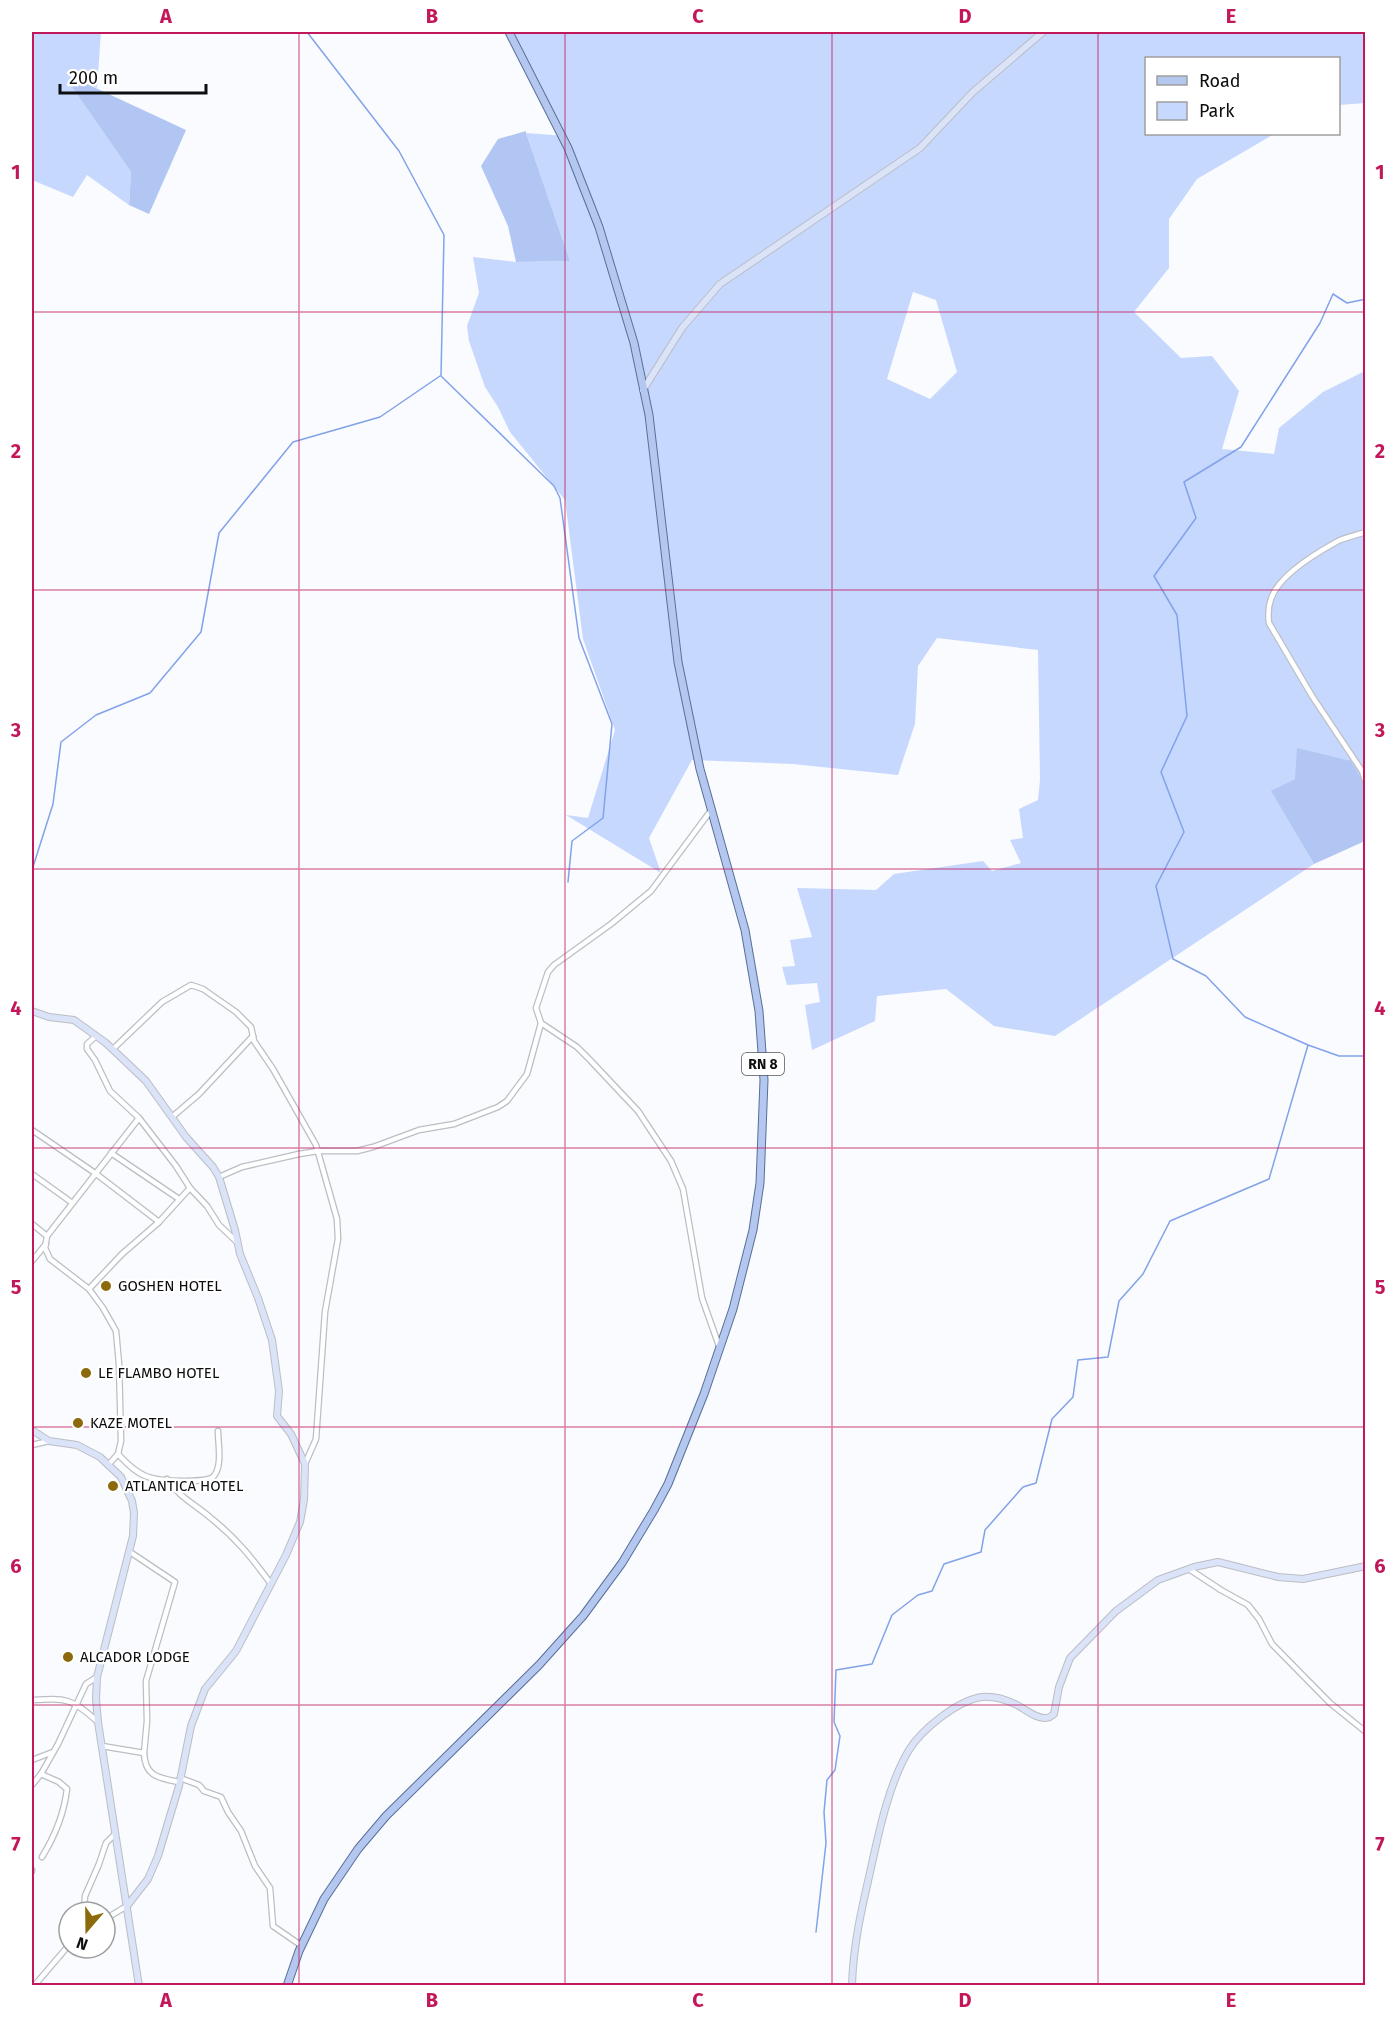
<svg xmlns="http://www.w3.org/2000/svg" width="1397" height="2017" font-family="'Fira Sans',sans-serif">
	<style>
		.green { fill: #c6d8fd; fill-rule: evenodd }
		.forest { fill: #b1c6f2 }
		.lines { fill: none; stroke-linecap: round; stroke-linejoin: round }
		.stream { stroke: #82a2e9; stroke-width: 1.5 }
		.street-casing { stroke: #bbbec4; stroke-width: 7 }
		.secondary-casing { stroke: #bbbec4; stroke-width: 8 }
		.primary-casing { stroke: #596e9a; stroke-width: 9 }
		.street { stroke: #fff; stroke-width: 4.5 }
		.secondary { stroke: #dae3f7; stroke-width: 6 }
		.primary { stroke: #b4c7ef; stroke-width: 7 }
		.grid { fill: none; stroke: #c2185b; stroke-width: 1.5; stroke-opacity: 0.55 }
		.poi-dot { fill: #8c6a0b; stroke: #fff; stroke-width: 2 }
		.labels { text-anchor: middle; stroke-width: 4.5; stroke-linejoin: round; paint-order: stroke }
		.shield { fill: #fff; stroke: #565658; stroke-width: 1.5 }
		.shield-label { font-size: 14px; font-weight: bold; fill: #0d0e10 }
		.poi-label { font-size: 15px; fill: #0d0e10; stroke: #fff; text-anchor: start }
		.neatline { fill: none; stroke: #c2185b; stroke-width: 2 }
		.grid-label { font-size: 20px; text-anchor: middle; font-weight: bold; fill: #c2185b }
	</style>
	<rect width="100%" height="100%" fill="#f9fbfe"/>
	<g class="green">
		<path d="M32 32H101L97 88 72 77V87L131 172 129 205 87 175 73 197 32 180Z"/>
		<path d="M514 32H1365V103L1339 105 1338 58H1146V134H1274L1197 179 1169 219V268L1134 312 1181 358 1212 356 1239 391 1222 449 1274 454 1279 428 1323 392 1365 371V785L1295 779 1272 792 1314 864 1055 1036 994 1026 946 989 877 996 875 1021 812 1050 805 1005 820 1002 817 983 787 985 782 967 795 966 790 940 812 937 797 888 876 890 894 874 983 861 992 871 1021 863 1010 840 1023 838 1019 809 1038 800 1040 780 1038 650 937 638 918 666 915 724 898 775 793 764 692 760 649 838 661 873 566 815 588 818 615 730 583 639 565 500 510 432 498 407 485 387 469 341 467 326 479 293 473 257 516 262 570 261 526 133 566 136ZM913 292 936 300 957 372 930 399 887 379Z"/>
	</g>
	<g class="forest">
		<path d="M72 77 186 130 149 214 129 205 131 172 72 87Z"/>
		<path d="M526 131V133L570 261 516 262 508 226 481 166 498 139Z"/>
		<path d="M1297 748 1351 761 1365 785V841L1314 864 1271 791 1295 779Z"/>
	</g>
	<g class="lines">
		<g class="stream">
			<path d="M307 32 399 151 444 235 441 376 554 486 560 498 579 638 612 724 603 818 572 841 568 882"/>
			<path d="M1366 299 1347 303 1333 294 1320 323 1241 447 1184 482 1196 518 1154 576 1177 615 1187 716 1161 772 1184 832 1156 886 1173 959 1206 976 1245 1017 1308 1045 1339 1056H1366"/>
			<path d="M32 870 53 804 61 742 96 715 150 693 201 632 219 533 293 442 380 417 440 376"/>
			<path d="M816 1932 826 1843 824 1812 827 1780 835 1770 840 1736 834 1722 836 1670 872 1664 892 1615 918 1595 932 1591 944 1564 981 1552 985 1530 1023 1487 1036 1483 1052 1419 1073 1397 1078 1360 1108 1357 1119 1301 1143 1274 1170 1221 1269 1179 1308 1045"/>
		</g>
		<defs>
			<g id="street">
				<path d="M1366 532C1357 535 1347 537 1338 541 1318 552 1278 576 1271 599 1268 607 1268 615 1269 623L1312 696 1362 771 1366 783"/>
				<path d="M541 1023 577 1047 590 1060 638 1111 671 1161 683 1189 702 1298 719 1346"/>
				<path d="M96 1036 87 1044V1049L95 1060 110 1091 139 1118 176 1166 190 1188 207 1206 219 1225 237 1242"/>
				<path d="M113 1049 162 1002 191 985 203 989 236 1012 251 1027 254 1041 273 1069 316 1145 337 1219 338 1239 325 1312 316 1439 305 1464"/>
				<path d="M172 1117 199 1094 253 1036"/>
				<path d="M32 1130 95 1173 159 1222"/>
				<path d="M111 1153 179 1199"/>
				<path d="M32 1174 71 1202"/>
				<path d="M219 1177 242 1167 299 1154 318 1151H357L373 1147 419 1130 454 1124 498 1107 507 1101 527 1074 541 1023 536 1008 548 972 554 965 611 924 651 891 712 809"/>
				<path d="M32 1224 47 1236 45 1248 50 1259 89 1289 103 1308 116 1331 119 1364 121 1441 118 1454 109 1464"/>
				<path d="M47 1236 139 1118"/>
				<path d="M32 1261 46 1244"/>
				<path d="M89 1289 122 1254 159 1222 190 1188"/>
				<path d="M32 1445 49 1441"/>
				<path d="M118 1454C127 1464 138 1475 152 1478 162 1481 206 1483 213 1477 223 1467 218 1444 218 1431"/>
				<path d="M167 1479C180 1498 195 1504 212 1519 237 1539 252 1558 271 1584"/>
				<path d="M130 1552 175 1582 146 1681 147 1721 144 1753"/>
				<path d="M1189 1569 1221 1590 1248 1605 1259 1619 1272 1644 1330 1703 1366 1732"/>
				<path d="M32 1700C67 1698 71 1698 98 1722"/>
				<path d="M102 1746 144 1753C145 1777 159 1778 179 1782"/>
				<path d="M32 1760 53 1752"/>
				<path d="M41 1774 59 1782 67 1789C64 1814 55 1836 42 1857"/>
				<path d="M180 1778 199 1785 204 1791 221 1797 228 1812 241 1831 255 1866 270 1888 273 1926 302 1946"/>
				<path d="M32 1785 41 1774 58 1744 86 1684 97 1677"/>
				<path d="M32 1871V1870"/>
				<path d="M84 1912 85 1896 99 1864 106 1843 115 1834"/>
				<path d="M105 1919 127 1906"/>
				<path d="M34 1986 69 1945"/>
			</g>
			<g id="secondary">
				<path d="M643 390 682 328 720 284 920 148 973 92 1043 32"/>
				<path d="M32 1011 49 1017 74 1020 106 1043 146 1081 186 1137 213 1167 219 1177 235 1230 240 1254 258 1298 272 1340 279 1391 277 1416 291 1434 305 1464 304 1500 300 1522 286 1555 236 1651 205 1689 191 1726 179 1786 158 1856 148 1879 127 1906"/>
				<path d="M32 1430 49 1441 77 1445 100 1457 121 1477 132 1501 134 1513 133 1536 97 1677 96 1699 98 1722 139 1986"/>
				<path d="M852 1986C853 1945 862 1907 871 1868 879 1831 889 1783 909 1750 921 1730 958 1700 982 1697 993 1696 1007 1700 1017 1705 1025 1709 1036 1719 1046 1718 1050 1718 1051 1716 1054 1714L1059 1687 1070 1658 1116 1611 1158 1580 1194 1567 1218 1562 1278 1577 1303 1579 1366 1566"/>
			</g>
			<path id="primary" d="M287 1986 299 1951 324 1899 358 1849 386 1816 539 1665 583 1616 622 1563 654 1510 668 1484 704 1394 733 1309 753 1230 760 1183 764 1080 759 1011 745 930 700 769 678 662 649 415 634 343 599 227 568 148 509 32"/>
		</defs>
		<use href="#street" class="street-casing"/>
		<use href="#secondary" class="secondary-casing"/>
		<use href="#primary" class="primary-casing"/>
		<use href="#street" class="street"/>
		<use href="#secondary" class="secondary"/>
		<use href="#primary" class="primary"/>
	</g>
	<path class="grid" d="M299 32V1986M565 32V1986M832 32V1986M1098 32V1986M32 312H1366M32 590H1366M32 869H1366M32 1148H1366M32 1427H1366M32 1705H1366"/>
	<g class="poi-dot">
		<circle cx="106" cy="1286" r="6"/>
		<circle cx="86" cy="1373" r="6"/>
		<circle cx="78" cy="1423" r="6"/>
		<circle cx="113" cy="1486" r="6"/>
		<circle cx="68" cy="1657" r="6"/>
	</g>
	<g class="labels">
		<rect class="shield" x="742" y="1053" width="42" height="22" rx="4.5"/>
		<g class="shield-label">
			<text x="763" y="1069">RN 8</text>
		</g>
		<g class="poi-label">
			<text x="118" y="1291">GOSHEN HOTEL</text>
			<text x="98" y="1378">LE FLAMBO HOTEL</text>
			<text x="90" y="1428">KAZE MOTEL</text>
			<text x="125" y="1491">ATLANTICA HOTEL</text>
			<text x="80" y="1662">ALCADOR LODGE</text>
		</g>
	</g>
	<rect width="1397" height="2017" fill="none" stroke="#ffffff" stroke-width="66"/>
	<rect x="1145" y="57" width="195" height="78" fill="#ffffff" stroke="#9e9f9f" stroke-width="1.5"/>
	<rect x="1157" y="76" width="30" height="9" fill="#b4c7ef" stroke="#9e9f9f" stroke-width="1.5"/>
	<text x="1199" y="87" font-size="18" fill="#0d0e10">Road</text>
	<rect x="1157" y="102" width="30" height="18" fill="#c6d8fd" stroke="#9e9f9f" stroke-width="1.5"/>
	<text x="1199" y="117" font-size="18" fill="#0d0e10">Park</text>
	<g transform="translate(87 1930) rotate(200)"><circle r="28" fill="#ffffff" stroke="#9e9f9f" stroke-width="1.5"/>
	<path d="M0-4.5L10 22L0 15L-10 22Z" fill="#8c6a0b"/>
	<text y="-9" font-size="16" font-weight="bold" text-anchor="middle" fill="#0d0e10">N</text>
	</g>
	<path d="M60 84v9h146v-9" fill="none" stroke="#0d0e10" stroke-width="3"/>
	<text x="69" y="84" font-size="18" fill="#0d0e10" stroke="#ffffff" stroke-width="4.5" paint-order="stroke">200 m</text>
	<rect x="33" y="33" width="1331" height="1951" class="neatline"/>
	<g class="grid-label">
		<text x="166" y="23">A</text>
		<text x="432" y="23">B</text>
		<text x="698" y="23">C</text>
		<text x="965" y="23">D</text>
		<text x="1231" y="23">E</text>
		<text x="16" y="179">1</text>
		<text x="1380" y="179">1</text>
		<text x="16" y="458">2</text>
		<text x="1380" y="458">2</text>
		<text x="16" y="737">3</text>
		<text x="1380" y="737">3</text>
		<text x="16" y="1015">4</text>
		<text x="1380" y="1015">4</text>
		<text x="16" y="1294">5</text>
		<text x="1380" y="1294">5</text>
		<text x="16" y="1573">6</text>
		<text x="1380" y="1573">6</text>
		<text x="16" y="1851">7</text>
		<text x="1380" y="1851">7</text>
		<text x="166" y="2007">A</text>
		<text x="432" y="2007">B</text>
		<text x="698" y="2007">C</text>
		<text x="965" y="2007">D</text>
		<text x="1231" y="2007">E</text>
	</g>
</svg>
